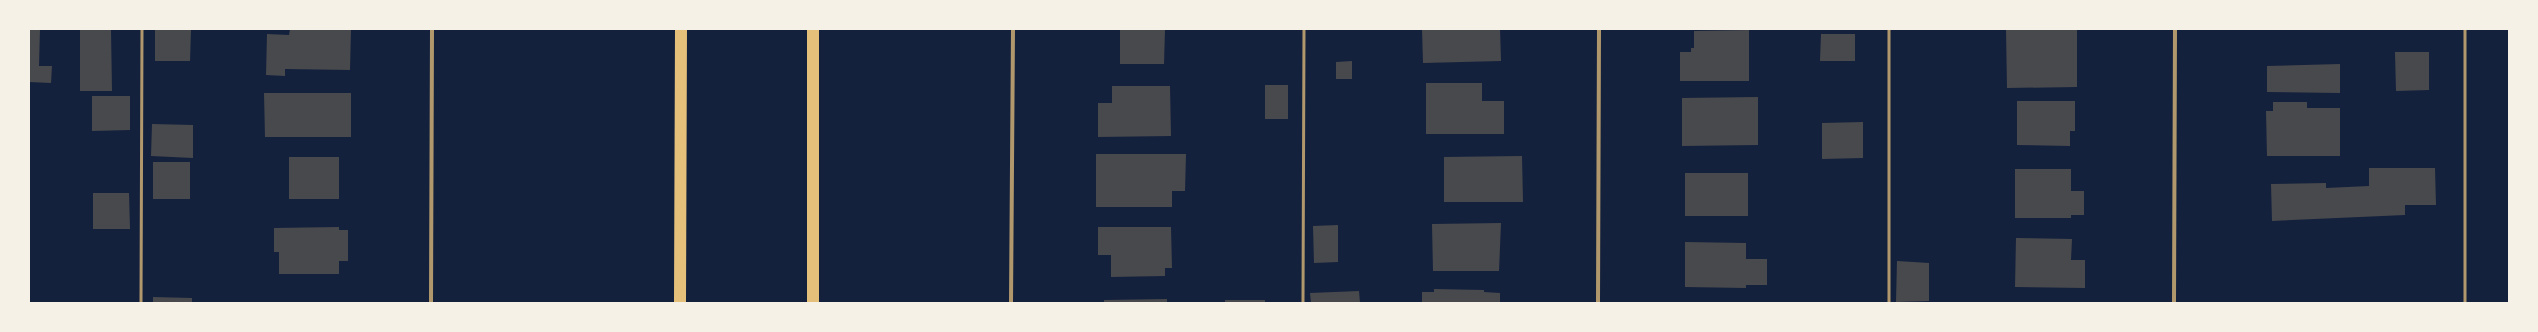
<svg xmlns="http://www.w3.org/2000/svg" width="2538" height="332" font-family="Montserrat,sans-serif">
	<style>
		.building { fill: #48494c }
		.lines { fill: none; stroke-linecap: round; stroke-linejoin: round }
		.service { stroke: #b1986c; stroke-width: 3 }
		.minor { stroke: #b1986c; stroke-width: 4 }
		.motorway { stroke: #e5c07b; stroke-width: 12 }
	</style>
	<rect width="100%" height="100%" fill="#14213d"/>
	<g class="building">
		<path d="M29 29H40L39 66H52L51 83 29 82Z"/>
		<path d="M290 29H351L350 70 285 69V76L266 75 267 34 289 35Z"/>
		<path d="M1120 29H1165L1164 64H1120Z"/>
		<path d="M1422 29H1500L1501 61 1423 63Z"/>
		<path d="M2006 29H2077V87L2007 88Z"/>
		<path d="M80 30H111L112 91H80Z"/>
		<path d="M155 30H191L190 61H155Z"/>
		<path d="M1749 30V81H1680V52H1691V48H1694V31Z"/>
		<path d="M1821 34H1855V61H1820Z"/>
		<path d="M2395 52H2429V90L2396 91Z"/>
		<path d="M1352 61V79H1336V62Z"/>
		<path d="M2340 64V93L2267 92V66Z"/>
		<path d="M1426 83H1482V101H1504V134H1426Z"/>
		<rect x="1265" y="85" width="23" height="34"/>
		<path d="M1112 86H1170L1171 136 1098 137V103H1112Z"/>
		<path d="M264 93H351V137H265Z"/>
		<path d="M92 96H130V130L92 131Z"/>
		<path d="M1758 97V145L1682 146V98Z"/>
		<path d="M2017 101H2075V131H2070V146L2017 145Z"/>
		<path d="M2273 102H2307V108H2340V156H2267L2266 111H2273Z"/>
		<path d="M1863 122V158L1822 159V123Z"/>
		<path d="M152 124 193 125V158L151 156Z"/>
		<path d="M1096 154H1186L1185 191H1172V207H1096Z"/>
		<path d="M1522 156 1523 202H1444V157Z"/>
		<rect x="289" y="157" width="50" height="42"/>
		<rect x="153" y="162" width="37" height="37"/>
		<path d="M2369 168H2435L2436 205H2405V215L2272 221 2271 184 2326 183V188L2369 186Z"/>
		<path d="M2015 169H2071V191H2084V215H2071V218H2015Z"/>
		<rect x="1685" y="173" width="63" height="43"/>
		<path d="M93 193H129L130 229H93Z"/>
		<path d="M1501 223 1499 271H1433L1432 224Z"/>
		<path d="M1338 225V262L1314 263 1313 226Z"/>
		<path d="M339 227V230H348V261H339V274H279V252H274V228Z"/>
		<path d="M1098 227H1171L1172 268H1165V276L1111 277V255H1098Z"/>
		<path d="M2016 238 2072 239 2071 260H2085V288L2015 287Z"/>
		<path d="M1685 242 1746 243V259H1767V285H1746V288L1685 287Z"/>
		<path d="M1897 261 1929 263V301L1896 302Z"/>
		<path d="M1434 289 1484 290V292L1500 293V303H1422V292H1434Z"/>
		<path d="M1359 291 1360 303H1311L1310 293Z"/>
		<path d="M153 297 192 298V303H153Z"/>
		<path d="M1167 299V303H1104V300Z"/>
		<rect x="1225" y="300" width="40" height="3"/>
	</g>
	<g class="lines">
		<g class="service">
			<path d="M1889 29V303"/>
			<path d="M141 303 142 29"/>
			<path d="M1303 303 1304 29"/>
			<path d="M2465 303V29"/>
		</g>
		<g class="minor">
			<path d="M431 303 432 29"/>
			<path d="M1011 303 1013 29"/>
			<path d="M1598 303 1599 29"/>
			<path d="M2174 303 2175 29"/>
		</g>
		<g class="motorway">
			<path d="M813 29V303"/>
			<path d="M680 303 681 29"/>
		</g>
	</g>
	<rect width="2538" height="332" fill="none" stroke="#f6f1e7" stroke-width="60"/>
</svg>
